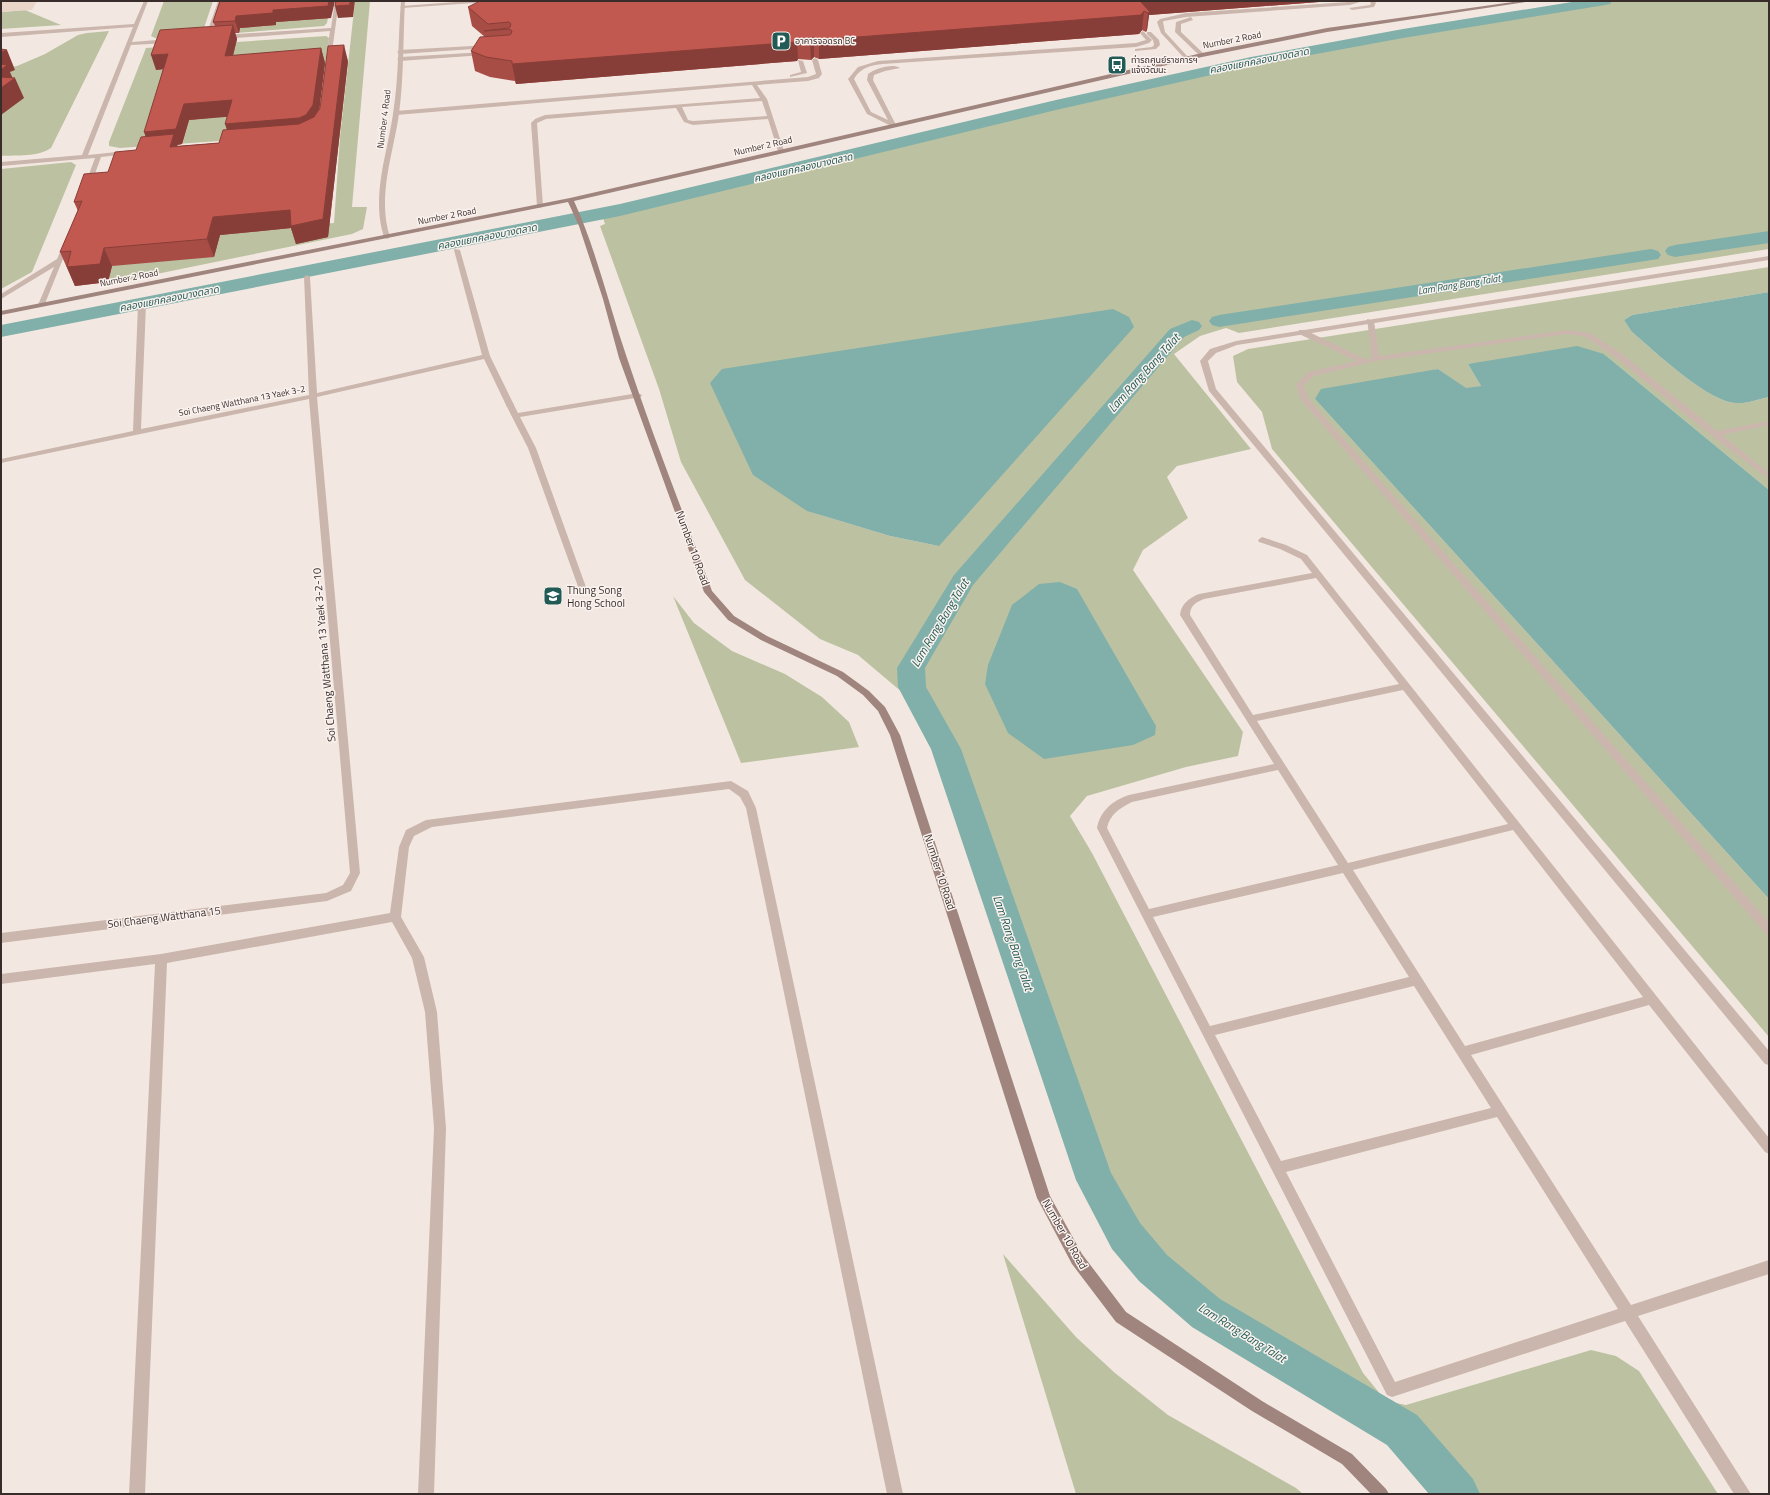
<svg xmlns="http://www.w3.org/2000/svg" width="1770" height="1495" font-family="'Titillium Web','Noto Sans Thai',sans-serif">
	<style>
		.green { fill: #bcc2a1; fill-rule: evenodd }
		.plaza { fill: #ead6c9 }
		.water { fill: #81afa9 }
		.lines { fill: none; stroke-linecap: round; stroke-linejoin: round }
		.canal { fill: #81afa9; fill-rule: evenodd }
		.lane { fill: #cbb6ad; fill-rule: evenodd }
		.street { fill: #cbb6ad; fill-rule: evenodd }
		.secondary { fill: #9f857e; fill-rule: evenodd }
		.wall { fill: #a74d45; fill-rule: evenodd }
		.shaded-wall { fill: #883e38 }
		.building { fill: #c25950; stroke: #883e38 }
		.labels { text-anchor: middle; stroke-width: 3; stroke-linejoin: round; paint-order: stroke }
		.far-street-label { font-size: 9px; fill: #392d2b; stroke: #faf2ee }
		.far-poi-label { font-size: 9px; fill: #392d2b; stroke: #faf2ee; text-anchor: start }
		.far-water-label { font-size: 10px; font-style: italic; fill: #225a55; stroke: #faf2ee }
		.street-label { font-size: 11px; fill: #392d2b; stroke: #faf2ee }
		.poi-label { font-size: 11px; fill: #392d2b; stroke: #faf2ee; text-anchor: start }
		.water-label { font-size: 12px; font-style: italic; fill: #225a55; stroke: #faf2ee }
	</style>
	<rect width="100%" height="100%" fill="#f3e8e1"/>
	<g class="green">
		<path d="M164 1H213L203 31 193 34 155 38 151 36Z"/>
		<path d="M235 1H331L327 23 324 26 236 33Z"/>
		<path d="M355 1H370L352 207H367L363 229 352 234 103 285 109 263 217 234 334 223 340 137Z"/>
		<path d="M1613 1H1769V249L1239 333 1226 328 1200 336 1174 354 1251 449 1177 466 1167 477 1188 518 1143 550 1133 570 1243 732 1238 756 1186 767 1087 796 1070 816 1092 853 1363 1373 1386 1401 1406 1405 1591 1350 1616 1356 1639 1371 1718 1494H1449L1435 1476 1372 1418 1227 1342 1173 1309 1139 1277 1107 1238 1088 1195 921 717 903 693 858 655 820 639 745 580 681 462 659 389 600 226 605 224 603 218 1172 81 1378 40ZM807 511 939 546 890 536Z"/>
		<path d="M25 10 61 25 1 29V12Z"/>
		<path d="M109 31 51 148C38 157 17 155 1 156V69L17 66 45 54 78 35 87 33Z"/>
		<path d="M326 36 329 38 316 126 234 140 120 148 109 146V142L146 48Z"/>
		<path d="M71 162 76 165 32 272 1 289V169Z"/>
		<path d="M1769 267V292L1632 315 1624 320 1631 331C1653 350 1708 402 1736 403 1746 404 1759 399 1769 397V490L1604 354 1468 364 1481 386 1466 389 1438 369 1315 399 1769 899V1037L1272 449 1262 412 1237 382 1233 356 1248 349Z"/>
		<path d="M673 596 694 623 732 651 785 674 822 697 849 722 859 747 741 763Z"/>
		<path d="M1003 1254 1076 1337 1115 1373 1168 1415 1296 1488 1303 1494H1076Z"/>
	</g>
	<path class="plaza" d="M1 1H37L32 10 1 12Z"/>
	<g class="water">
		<path d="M1769 292V397C1759 399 1746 404 1736 403 1708 402 1653 350 1631 331L1624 320 1632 315Z"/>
		<path d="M1113 309 1129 317 1134 327 939 546 890 536 807 511 753 475 710 383 722 369Z"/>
		<path d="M1577 346 1604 354 1769 490V899L1315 399 1321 389 1438 369 1466 388 1481 386 1468 364Z"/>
		<path d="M1060 582 1077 589 1156 726 1155 735 1133 745 1044 759 1008 733 985 684 988 665 1012 605 1039 584Z"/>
	</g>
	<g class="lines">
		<g class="canal">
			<path d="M1578 1H1612L1610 4 1605 5 1403 38 1251 66 1056 110 620 216 1 337V325L620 204 1056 100 1251 57 1403 29Z"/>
			<path d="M1769 231V243L1675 257 1668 255 1665 251 1668 247 1675 245Z"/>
			<path d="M1651 249 1658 251 1661 255 1658 259 1219 327 1212 325 1209 321 1212 317 1219 315Z"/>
			<path d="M1192 320 1199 322 1202 326 1199 330 1184 337 973 585 925 668 926 687 961 749 1111 1173 1140 1223 1167 1255 1220 1299 1417 1415 1473 1479 1480 1494H1429L1387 1445 1192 1327 1139 1281 1112 1249 1076 1180 931 749 898 687 897 668 954 575 1170 329Z"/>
		</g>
		<g class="lane">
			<path d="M144 1H148L132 42 169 39 172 41 169 43 131 45 88 155 126 151 129 153 128 154 101 157 91 185 88 187 85 185 95 158 1 166V162L82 155 133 27 1 37V33L134 24Z"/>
			<path d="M218 1H222L210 38 205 39Z"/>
			<path d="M335 1H339L331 59 326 58 330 31 222 39 219 37 222 35 331 28Z"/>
			<path d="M468 1 477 2 475 3 402 8 400 7 402 6Z"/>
			<path d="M1363 1 1350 5 1186 17 1164 21 1163 22 1165 32 1188 57V59L1186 60 1161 33 1157 22 1160 19 1186 13Z"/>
			<path d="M1369 1H1374L1376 3 1374 7 1352 10 1349 8 1370 5 1371 3Z"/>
			<path d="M1191 17 1193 20 1181 24V32L1204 54V56H1200L1175 32 1176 22Z"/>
			<path d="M1143 31 1152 40 1149 43 1136 47 883 64C871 65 860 68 854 79L871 112 888 120 867 80 868 74C875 69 892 63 900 68L885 71 874 75 873 80 896 125 893 127 867 114 848 79 858 67 878 61 1136 43 1146 40 1140 33Z"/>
			<path d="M1147 32H1151L1159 40 1160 45 1156 49 1135 51V49L1152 47 1154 45 1153 40 1147 34Z"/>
			<path d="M490 45V47L488 48 400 54 397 52 400 50Z"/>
			<path d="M486 52 487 53 484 55 400 61 397 59 400 57Z"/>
			<path d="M815 58 818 60 822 74 819 78 808 81 757 85 767 99 784 151 781 153 778 151 768 119 693 125 684 122 676 108 546 119 537 123 543 206 540 208 537 206 531 123 535 119 545 115 760 98 752 85 396 115 393 113 396 111 808 77 816 74 812 60ZM762 101 767 116 693 121 688 120 682 107Z"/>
			<path d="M798 60 803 61 807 73 790 77V75L801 72Z"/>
			<path d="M64 243 69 244 44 306 38 305 54 267 1 299V294L57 259Z"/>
			<path d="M1367 319 1374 321 1379 356 1567 330 1590 333 1621 353 1717 431 1769 421V425L1722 435 1769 473V479L1712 436 1615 357 1585 337 1567 334 1376 361 1314 376 1304 385 1308 398 1769 922V935L1765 933 1300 399 1296 385 1308 372 1357 361 1299 334V330H1305L1365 359 1372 358Z"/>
			<path d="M638 393 642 395 641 397 520 417 536 448 587 590 583 593 580 592 528 448 506 405 507 403H513L518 413Z"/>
		</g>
		<g class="street">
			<path d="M401 1H405C403 38 404 77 399 114 393 155 377 196 390 237L387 239 384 237C371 196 387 155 393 114 399 77 398 38 401 1Z"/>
			<path d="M455 249 460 250 490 356 514 405 513 407H507L506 405 484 359 317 397 360 873 351 891 327 901 1 943V933L326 893 343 885 350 873 309 399 1 463V459L133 431 138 304 142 302 146 304 141 429 309 395 304 277 307 275 310 277 317 393 482 355 454 250Z"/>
			<path d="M1769 256V260L1237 345 1216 353 1208 361 1216 389 1769 1051V1065L1765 1064 1209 391 1200 361 1210 349 1236 341Z"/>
			<path d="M1262 537 1286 545 1307 555 1769 1138V1154L1765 1152 1649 1005 1471 1055 1631 1305 1769 1260V1274L1638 1316 1751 1494H1734L1625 1321 1392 1397 1387 1395 1097 828C1100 811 1113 800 1129 795L1274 764 1180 615C1181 604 1189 598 1199 594L1312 573 1301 559 1280 549 1259 542 1258 540ZM1316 578 1399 684 1253 715 1190 615C1190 606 1196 602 1204 599ZM1403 690 1508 824 1348 863 1257 721ZM1278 770 1338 865 1149 909 1107 828C1110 814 1120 808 1132 802ZM1513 830 1643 997 1465 1046 1353 870ZM1343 873 1409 977 1210 1026 1153 917ZM1414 986 1491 1108 1281 1161 1215 1035ZM1497 1117 1618 1309 1395 1382 1286 1172Z"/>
			<path d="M731 781 748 791 756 808 903 1494H887L746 808 740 797 729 789 432 827 414 836 409 847 401 917 424 957 437 1012 446 1128 434 1494H418L434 1128 425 1012 412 958 392 922 167 963 145 1494H129L155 964 1 984V974L161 954 390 913 399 847 406 830 426 820Z"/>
		</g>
		<path class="secondary" d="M1520 1H1532L1327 32 1202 57 574 201C597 252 609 306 627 358 653 437 684 514 712 591L734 616 767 636 843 672 869 691 885 707 900 735 1050 1196 1082 1254 1126 1312 1262 1401 1352 1454 1386 1489 1389 1494H1371L1342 1464 1252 1411 1116 1322 1072 1264 1037 1198 890 735 878 711 863 695 837 676 761 640 728 620 704 592 619 358 603 299 579 226 568 202 1 315V311L570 198 1202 53 1327 28Z"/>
	</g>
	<g class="wall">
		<path d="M220 1 331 18 276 22V25L240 28 239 33H235L237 39 233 56 321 48 325 63 319 110 348 61 328 237 296 244 291 228 220 235 214 257 112 266 108 282 75 286 60 252 78 211 74 202 108 172 136 150 146 137 163 69 156 70 215 26 213 22ZM227 116V130L219 143 178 146 177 145 182 144 189 120Z"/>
		<path d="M1332 1 1149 15 1147 30 1146 32 1142 30 1139 34 819 59 814 57 811 60 798 59 797 61 516 84 515 81 490 77 475 71 471 51 485 37 472 26 468 7Z"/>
	</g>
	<g class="shaded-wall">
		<path d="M329 1H335L331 18 276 22V25L240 28 239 33 235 21 236 16Z"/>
		<path d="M350 1H355L353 17 338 18 335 6Z"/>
		<path d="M1136 1H1332L1149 15 1147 30 1146 32 1148 13 1144 11 1142 30 1139 34 819 59V40Z"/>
		<path d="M233 25 237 39 229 71 225 56Z"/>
		<path d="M814 37V57L811 60 810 40Z"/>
		<path d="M797 39 798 59 797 61 516 84 512 64Z"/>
		<path d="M344 45 348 61 328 237 296 244 291 228 220 235 214 257 207 239 213 217 290 210Z"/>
		<path d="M321 48 325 63 318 121 230 140 225 124Z"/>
		<path d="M7 50 15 70 10 72 13 79 15 78 24 98 1 115V52Z"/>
		<path d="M168 54 173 68 156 70 151 55Z"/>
		<path d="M232 100 237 116 189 120 182 144 177 145 180 152 149 147 144 132 184 104Z"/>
		<path d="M104 248 112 266 108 282 75 286 67 267Z"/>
	</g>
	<g class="building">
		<path d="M220 1H329L328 6 273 10V13L236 16 235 21 213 22Z"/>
		<path d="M336 1H350V5L335 6Z"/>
		<path d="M480 1H1140L1150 12 1148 13 1144 11 1141 15 819 40 814 37 810 40 797 39 796 42 512 64V61L486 57 471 51 480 37 509 35 511 34 512 31 510 29 484 31 508 28 510 27 511 24 509 22 488 24 468 7Z"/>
		<path d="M233 25 225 56 321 48 313 105 306 115 299 118 225 124 232 100 184 104 176 129 144 132 168 54 151 55 160 30Z"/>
		<path d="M344 45 323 219 291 226 290 210 213 217 207 239 104 248 100 264 67 267 71 251 60 252 82 201 74 202 84 174 108 172 115 152 136 150 141 137 174 134 170 147 219 143 223 130 299 124 314 117 320 108 328 46Z"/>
		<path d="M1 49 7 50 1 52Z"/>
		<path d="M1 64 7 65 1 70Z"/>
		<path d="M1 77 15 78 1 88Z"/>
	</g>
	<defs>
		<symbol id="parking-square" viewBox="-11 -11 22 22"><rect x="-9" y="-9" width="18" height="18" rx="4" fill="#225a55" stroke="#faf2ee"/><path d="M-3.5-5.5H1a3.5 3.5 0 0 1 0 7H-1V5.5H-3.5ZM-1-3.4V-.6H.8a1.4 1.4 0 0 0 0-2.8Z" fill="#fff"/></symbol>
		<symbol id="bus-square" viewBox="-11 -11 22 22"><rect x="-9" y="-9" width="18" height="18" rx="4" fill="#225a55" stroke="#faf2ee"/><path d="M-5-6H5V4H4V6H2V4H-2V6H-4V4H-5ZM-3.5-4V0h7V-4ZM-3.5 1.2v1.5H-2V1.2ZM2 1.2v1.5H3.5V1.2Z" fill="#fff"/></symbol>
		<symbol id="school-square" viewBox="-11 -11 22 22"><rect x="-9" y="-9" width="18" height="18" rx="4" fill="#225a55" stroke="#faf2ee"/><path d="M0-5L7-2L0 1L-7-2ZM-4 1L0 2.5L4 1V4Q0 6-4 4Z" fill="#fff"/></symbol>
	</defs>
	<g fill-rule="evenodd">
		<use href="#parking-square" x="770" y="30" width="22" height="22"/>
		<use href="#bus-square" x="1106" y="54" width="22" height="22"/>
		<use href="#school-square" x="542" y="585" width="22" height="22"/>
	</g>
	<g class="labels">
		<g class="far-street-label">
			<text transform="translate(1232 40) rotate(-11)" y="3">Number 2 Road</text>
			<text transform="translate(384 119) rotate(-83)" y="3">Number 4 Road</text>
			<text transform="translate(763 146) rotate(-13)" y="3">Number 2 Road</text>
			<text transform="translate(447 216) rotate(-11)" y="3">Number 2 Road</text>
			<text transform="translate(129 278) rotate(-11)" y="3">Number 2 Road</text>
			<text transform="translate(242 401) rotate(-11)" y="3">Soi Chaeng Watthana 13 Yaek 3-2</text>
		</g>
		<g class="far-poi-label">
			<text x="795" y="44">อาคารจอดรถ BC</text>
			<text x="1131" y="63">ท่ารถศูนย์ราชการฯ<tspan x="1131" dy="10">แจ้งวัฒนะ</tspan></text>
		</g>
		<g class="far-water-label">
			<text transform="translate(1259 60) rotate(-11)" y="4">คลองแยกคลองบางตลาด</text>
			<text transform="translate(803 167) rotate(-13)" y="4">คลองแยกคลองบางตลาด</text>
			<text transform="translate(487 236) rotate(-11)" y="4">คลองแยกคลองบางตลาด</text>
			<text transform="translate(1459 284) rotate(-9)" y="4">Lam Rang Bang Talat</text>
			<text transform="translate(169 298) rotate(-11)" y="4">คลองแยกคลองบางตลาด</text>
		</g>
		<g class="street-label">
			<text transform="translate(693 548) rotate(70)" y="4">Number 10 Road</text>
			<text transform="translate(324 655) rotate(-95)" y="4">Soi Chaeng Watthana 13 Yaek 3-2-10</text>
			<text transform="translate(940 872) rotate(72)" y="4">Number 10 Road</text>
			<text transform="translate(164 917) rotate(-7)" y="4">Soi Chaeng Watthana 15</text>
			<text transform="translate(1065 1234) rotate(60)" y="4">Number 10 Road</text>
		</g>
		<g class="poi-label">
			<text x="567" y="594">Thung Song<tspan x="567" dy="13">Hong School</tspan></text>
		</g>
		<g class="water-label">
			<text transform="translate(1144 373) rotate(-48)" y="4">Lam Rang Bang Talat</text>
			<text transform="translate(940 623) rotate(-59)" y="4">Lam Rang Bang Talat</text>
			<text transform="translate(1013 943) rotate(71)" y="4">Lam Rang Bang Talat</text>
			<text transform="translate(1242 1333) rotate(32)" y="4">Lam Rang Bang Talat</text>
		</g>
	</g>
	<rect width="1770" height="1495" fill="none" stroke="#392d2b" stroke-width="4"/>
</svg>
